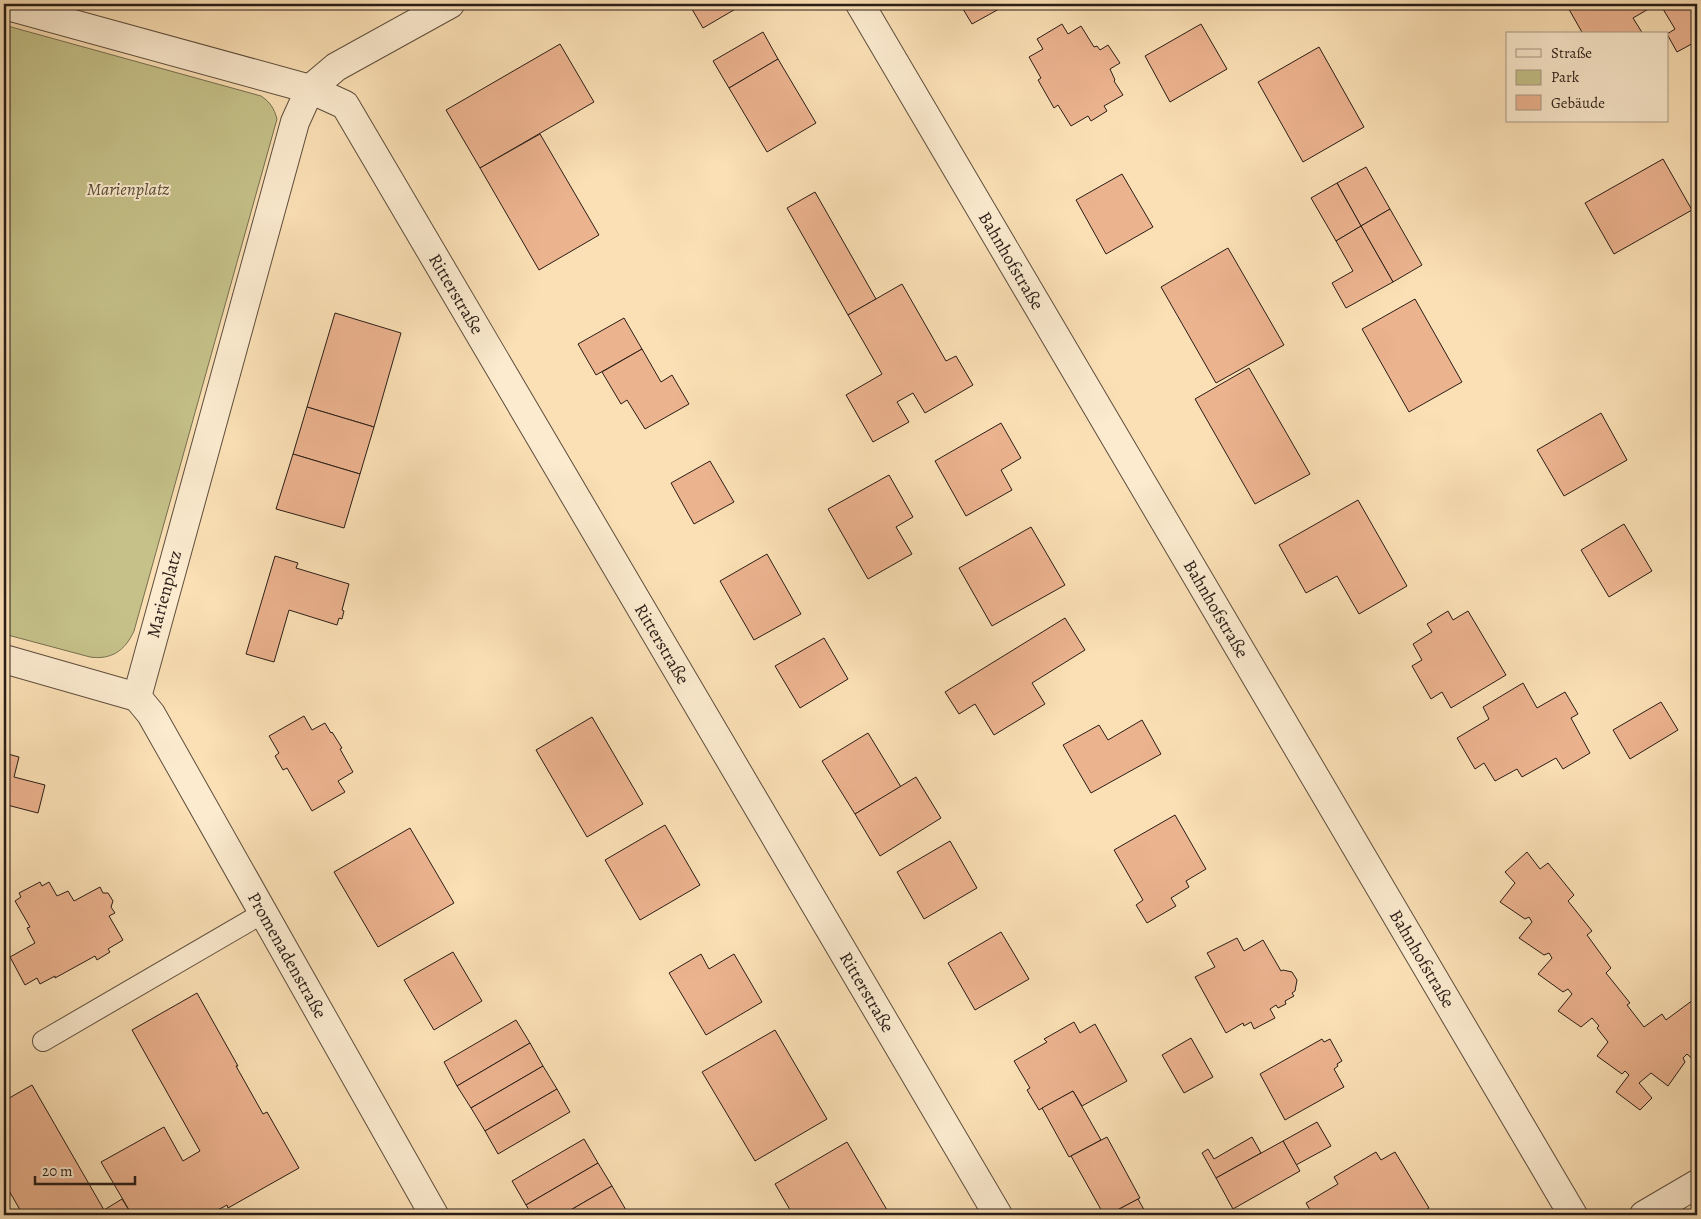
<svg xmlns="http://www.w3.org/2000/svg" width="1701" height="1219" font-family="Alegreya,serif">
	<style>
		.green { fill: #c5c189; stroke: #776f50 }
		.building { fill: #ecb38f; stroke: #291d17 }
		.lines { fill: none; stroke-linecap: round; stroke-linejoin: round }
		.service-casing { stroke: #5e4e3e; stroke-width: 22 }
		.minor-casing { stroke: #5e4e3e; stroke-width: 30 }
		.tertiary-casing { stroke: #5e4e3e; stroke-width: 30 }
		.service { stroke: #fcebcf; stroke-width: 20 }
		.minor { stroke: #fcebcf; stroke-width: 28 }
		.tertiary { stroke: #fcebcf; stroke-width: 28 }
		.labels { text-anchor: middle; stroke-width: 4; stroke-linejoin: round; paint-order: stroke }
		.park-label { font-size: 18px; font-style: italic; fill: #584e39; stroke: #fcebcf }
		.street-label { font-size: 18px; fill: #291d17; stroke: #fcebcf }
	</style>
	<rect width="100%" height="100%" fill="#fbe0b5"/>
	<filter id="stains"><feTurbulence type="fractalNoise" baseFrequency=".004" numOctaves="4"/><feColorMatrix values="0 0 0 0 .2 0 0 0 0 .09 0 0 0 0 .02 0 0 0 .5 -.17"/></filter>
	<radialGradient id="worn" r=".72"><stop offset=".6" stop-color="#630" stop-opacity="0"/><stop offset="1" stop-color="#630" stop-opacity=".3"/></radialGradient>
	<path class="green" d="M4 25 261 96C270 102 274 108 277 119L134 631C125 651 111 660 90 657L4 634Z"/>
	<g class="building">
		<path d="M689 4H744L703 28Z"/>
		<path d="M960 4H1008L972 24Z"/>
		<path d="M1566 4H1657L1633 18 1643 34H1583Z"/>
		<path d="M1660 4H1697V41L1677 52 1667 34 1675 29Z"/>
		<path d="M1062 24 1068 34 1081 26 1094 47 1097 46 1100 50 1108 45 1120 63 1110 69 1115 80 1114 81 1123 95 1104 106 1107 111 1091 121 1088 116 1071 126 1058 105 1054 108 1038 80 1041 78 1029 57 1043 49 1037 39Z"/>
		<path d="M1201 24 1227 69 1170 102 1145 56Z"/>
		<path d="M763 32 778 59 729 88 713 61Z"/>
		<path d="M560 44 594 102 480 168 446 110Z"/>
		<path d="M1319 47 1364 127 1303 162 1258 82Z"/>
		<path d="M778 59 816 123 767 152 729 88Z"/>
		<path d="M540 134 599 235 539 270 480 168Z"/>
		<path d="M1663 159 1692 210 1614 254 1585 203Z"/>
		<path d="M1366 167 1390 209 1361 226 1337 183Z"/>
		<path d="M1122 174 1153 227 1106 254 1076 200Z"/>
		<path d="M1337 183 1361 226 1336 241 1311 198Z"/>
		<path d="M815 192 876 299 848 315 787 208Z"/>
		<path d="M1390 209 1422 265 1393 282 1361 226Z"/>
		<path d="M1361 226 1393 282 1346 308 1332 283 1353 271 1336 241Z"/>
		<path d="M1228 248 1284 345 1216 383 1161 287Z"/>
		<path d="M902 284 946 361 956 356 973 385 925 413 913 393 897 402 909 422 873 442 846 395 882 374 848 315Z"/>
		<path d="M1415 299 1462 382 1409 412 1362 329Z"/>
		<path d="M335 313 401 333 374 427 307 407Z"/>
		<path d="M624 318 642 349 596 375 578 344Z"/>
		<path d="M642 349 661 382 672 375 689 404 645 429 627 400 621 404 602 372Z"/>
		<path d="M1249 368 1310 474 1255 504 1195 399Z"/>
		<path d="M307 407 374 427 360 474 293 454Z"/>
		<path d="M1601 413 1627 460 1564 496 1537 450Z"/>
		<path d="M1001 423 1021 458 1001 470 1012 490 966 516 935 461Z"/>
		<path d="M293 454 360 474 344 528 276 509Z"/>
		<path d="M710 461 734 502 694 524 671 483Z"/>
		<path d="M889 475 913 517 896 527 912 554 868 579 828 509Z"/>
		<path d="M1358 500 1407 586 1359 614 1337 576 1306 593 1279 545Z"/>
		<path d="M1624 524 1652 571 1609 597 1581 550Z"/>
		<path d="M1031 527 1065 585 992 626 959 568Z"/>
		<path d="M767 554 801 614 754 640 720 581Z"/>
		<path d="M275 556 298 563 296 568 349 584 342 610 344 611 342 619 339 618 337 625 289 610 274 662 246 654Z"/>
		<path d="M1448 611 1453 620 1468 611 1506 675 1451 708 1442 692 1431 699 1412 666 1422 660 1413 644 1432 632 1427 624Z"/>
		<path d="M1065 618 1085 650 1032 683 1045 704 994 735 975 704 959 714 945 692Z"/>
		<path d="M824 638 848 679 800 708 775 666Z"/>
		<path d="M1523 683 1537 708 1565 692 1578 714 1571 718 1590 753 1563 769 1556 758 1522 777 1517 769 1495 781 1484 763 1475 769 1457 738 1489 719 1483 707Z"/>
		<path d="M1661 702 1678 730 1630 759 1613 730Z"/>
		<path d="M304 716 312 730 325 723 331 733 332 732 342 748 340 749 353 772 338 781 345 792 312 811 287 768 283 770 275 756 279 753 269 736Z"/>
		<path d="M592 717 643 804 587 837 536 750Z"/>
		<path d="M1142 720 1161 754 1091 793 1063 745 1099 725 1108 740Z"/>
		<path d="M868 733 901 787 855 814 822 761Z"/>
		<path d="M4 753 19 757 14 777 45 785 38 813 7 805 4 819Z"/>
		<path d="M916 777 941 818 880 856 855 814Z"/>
		<path d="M1175 815 1206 869 1186 881 1189 887 1171 898 1176 906 1147 923 1136 905 1143 900 1114 850Z"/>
		<path d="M665 825 700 885 640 920 605 860Z"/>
		<path d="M410 828 454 903 378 947 334 872Z"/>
		<path d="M950 841 977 888 924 919 897 872Z"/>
		<path d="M1527 852 1540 869 1548 863 1574 895 1568 901 1592 931 1587 935 1611 968 1606 973 1630 1003 1627 1005 1644 1027 1662 1014 1666 1020 1697 997V1063L1687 1054 1683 1058 1685 1062 1668 1086 1651 1073 1639 1083 1652 1098 1640 1110 1616 1092 1629 1075 1625 1071 1622 1074 1597 1056 1608 1042 1597 1028 1599 1026 1592 1018 1581 1027 1558 1011 1572 994 1568 989 1563 992 1538 974 1552 958 1549 953 1544 955 1519 938 1532 922 1529 917 1525 919 1500 902 1515 883 1505 872Z"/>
		<path d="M40 882 42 886 49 882 57 896 68 891 74 901 100 887 103 893H108L113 901 111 907 115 913 109 916 123 940 108 949 110 952 97 960 95 956 55 978V976L40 984 37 978 25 985 10 957 35 943 27 928 30 927 15 901 21 897 19 893Z"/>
		<path d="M1001 932 1029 979 975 1010 948 963Z"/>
		<path d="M1237 938 1244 951 1263 940 1281 971 1283 970 1292 972 1297 980 1295 991 1292 993 1294 996 1285 1001 1286 1004 1278 1008 1276 1005 1270 1009 1275 1018 1254 1029 1251 1022 1244 1026 1243 1023 1226 1033 1195 977 1215 967 1207 953Z"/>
		<path d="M453 952 482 1001 434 1030 404 980Z"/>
		<path d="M701 954 709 969 734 954 762 1002 706 1035 669 973Z"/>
		<path d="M197 993 238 1066H236L263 1114 267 1112 299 1168 228 1208 227 1205 214 1212 216 1215H132L101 1162 164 1127 183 1161 200 1151 132 1030Z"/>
		<path d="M516 1020 530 1043 457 1086 444 1062Z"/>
		<path d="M1074 1022 1080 1033 1095 1024 1127 1081 1082 1106 1073 1091 1039 1110 1027 1090 1030 1088 1014 1061 1047 1042 1044 1039Z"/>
		<path d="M775 1030 827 1119 755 1161 702 1072Z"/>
		<path d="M1191 1038 1213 1077 1184 1093 1162 1055Z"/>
		<path d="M1322 1039 1324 1042 1330 1039 1342 1061 1337 1064 1338 1066 1334 1069 1344 1087 1285 1120 1260 1074Z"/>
		<path d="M530 1043 543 1066 471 1108 457 1086Z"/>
		<path d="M543 1066 557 1089 485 1131 471 1108Z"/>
		<path d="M32 1085 104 1210 122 1199 132 1215H23L4 1182V1101Z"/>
		<path d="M557 1089 570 1112 498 1154 485 1131Z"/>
		<path d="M1073 1091 1101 1140 1069 1157 1042 1108Z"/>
		<path d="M1317 1122 1331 1146 1296 1165 1283 1141Z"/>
		<path d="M1107 1137 1140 1198 1108 1215H1104L1071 1156Z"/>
		<path d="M1252 1137 1261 1153 1216 1178 1202 1153 1208 1149 1214 1159Z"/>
		<path d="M584 1139 598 1163 526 1205 512 1181Z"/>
		<path d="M1283 1141 1300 1171 1233 1209 1216 1178Z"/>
		<path d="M847 1142 890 1215H793L775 1184Z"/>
		<path d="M1376 1152 1381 1160 1395 1152 1429 1208 1426 1210 1430 1215H1313L1306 1203 1338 1184 1334 1177Z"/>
		<path d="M598 1163 612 1186 562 1215H532L526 1205Z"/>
		<path d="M612 1186 626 1210 616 1215H562Z"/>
		<path d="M1138 1199 1147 1215H1108Z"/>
	</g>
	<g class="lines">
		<defs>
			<path id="service" d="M43 1041 263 913"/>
			<g id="minor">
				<path id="s1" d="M450 4 336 67 310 89 345 105 998 1215"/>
				<path id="s2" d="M860 4 1573 1215"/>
				<path d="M4 5 310 89 295 122 137 697"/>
				<path d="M4 659 137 697"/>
				<path id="s3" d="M137 697 151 714 434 1215"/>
			</g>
			<path id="tertiary" d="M1644 1215 1697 1184"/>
		</defs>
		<use href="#service" class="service-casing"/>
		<use href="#minor" class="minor-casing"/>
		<use href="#tertiary" class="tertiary-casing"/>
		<use href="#service" class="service"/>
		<use href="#minor" class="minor"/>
		<use href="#tertiary" class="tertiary"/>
	</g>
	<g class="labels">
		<g class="park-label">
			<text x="128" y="195">Marienplatz</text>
		</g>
		<g class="street-label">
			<text dy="6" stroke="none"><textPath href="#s2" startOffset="298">Bahnhofstraße</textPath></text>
			<text dy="6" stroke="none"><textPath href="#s1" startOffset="422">Ritterstraße</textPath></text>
			<text transform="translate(164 594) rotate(-75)" y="6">Marienplatz</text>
			<text dy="6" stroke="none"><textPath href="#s2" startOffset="702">Bahnhofstraße</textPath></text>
			<text dy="6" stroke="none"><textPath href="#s1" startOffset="828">Ritterstraße</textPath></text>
			<text dy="6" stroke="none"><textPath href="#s3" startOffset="299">Promenadenstraße</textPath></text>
			<text dy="6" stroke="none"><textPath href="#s2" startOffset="1108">Bahnhofstraße</textPath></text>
			<text dy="6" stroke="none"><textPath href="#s1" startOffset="1232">Ritterstraße</textPath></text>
		</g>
	</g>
	<rect width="1701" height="1219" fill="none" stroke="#fbe0b5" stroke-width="20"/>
	<rect x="5" y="5" width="1691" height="1209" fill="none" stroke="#291d17" stroke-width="2.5"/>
	<rect x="10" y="10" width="1681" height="1199" fill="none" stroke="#291d17"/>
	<rect x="1506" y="32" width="162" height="90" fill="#fcebcf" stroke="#a89985"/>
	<rect x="1516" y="49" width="25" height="8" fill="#fcebcf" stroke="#a89985"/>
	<text x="1551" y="58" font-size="15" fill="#291d17">Straße</text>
	<rect x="1516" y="70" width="25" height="15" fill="#c5c189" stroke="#a89985"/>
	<text x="1551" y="82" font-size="15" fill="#291d17">Park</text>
	<rect x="1516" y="95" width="25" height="15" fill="#ecb38f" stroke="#a89985"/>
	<text x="1551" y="108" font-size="15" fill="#291d17">Gebäude</text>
	<path d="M35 1176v8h100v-8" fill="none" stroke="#291d17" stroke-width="2.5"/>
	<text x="42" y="1176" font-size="15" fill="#291d17" stroke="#fcebcf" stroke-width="4" paint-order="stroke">20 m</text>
	<rect width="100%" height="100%" filter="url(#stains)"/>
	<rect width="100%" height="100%" fill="url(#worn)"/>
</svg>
